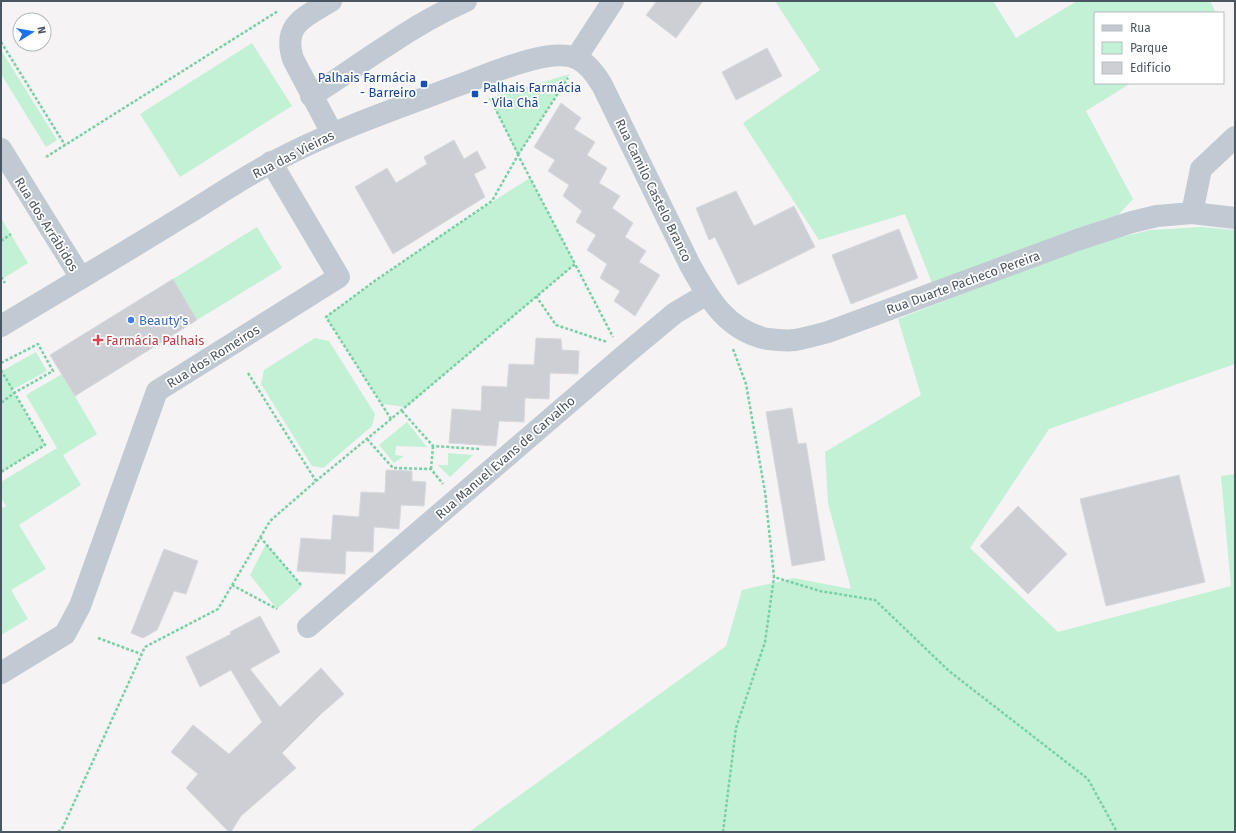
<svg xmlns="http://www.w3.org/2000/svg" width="1236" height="833" font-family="'Fira Sans',sans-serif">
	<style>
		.green { fill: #c3f1d5 }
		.building { fill: #cdcfd5; stroke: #d7d9de }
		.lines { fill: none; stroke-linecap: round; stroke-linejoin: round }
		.path { stroke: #7ad0a6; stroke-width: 2.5; stroke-dasharray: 3 2; stroke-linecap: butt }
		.minor { stroke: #c1cad2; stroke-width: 22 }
		.transit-dot { fill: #1a4fb4; stroke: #fff; stroke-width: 1.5 }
		.shop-dot { fill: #3f7fe0; stroke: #fff; stroke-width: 1.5 }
		.health-dot { fill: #e0444e; stroke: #fff; stroke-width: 1.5 }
		.labels { text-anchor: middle; stroke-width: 3.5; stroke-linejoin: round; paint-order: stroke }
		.transit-label { font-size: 13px; fill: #164399; stroke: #fff; text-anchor: end }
		.street-label { font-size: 13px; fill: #4a5661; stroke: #fff }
		.shop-label { font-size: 13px; fill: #366cbe; stroke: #fff; text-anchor: start }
		.health-label { font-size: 13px; fill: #be3a42; stroke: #fff; text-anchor: start }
	</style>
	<rect width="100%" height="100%" fill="#f5f3f3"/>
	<g class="green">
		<path d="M775 1H993L1016 38 1077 1H1210L1216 13H1095V83H1131L1086 111 1133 199 1109 225 934 288 905 214 819 240 743 123 820 70Z"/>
		<path d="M252 43 292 106 180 177 140 114Z"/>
		<path d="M1 50 57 140 46 147 1 74Z"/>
		<path d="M570 74 518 155 490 98Z"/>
		<path d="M530 178 575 264 406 407 382 404 326 317C393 268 460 221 530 178Z"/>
		<path d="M1 218 28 263 1 280Z"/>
		<path d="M257 227 282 268 197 320 173 279Z"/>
		<path d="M1201 227 1235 230V364L1049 429 970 548 1058 632 1231 586 1221 476 1235 474V832H469L726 646 742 590 794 578 851 589 828 503 825 452 921 395 898 319 1087 245 1151 230Z"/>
		<path d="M315 338 329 341 375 414 372 426 323 468 312 466 261 384 264 370Z"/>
		<path d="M36 352 47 371 12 390 45 445 1 472V370L2 371Z"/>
		<path d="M62 374 97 434 63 455 81 485 19 525 46 569 11 590 28 619 1 635V509L6 506 1 498V482L57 448 26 395Z"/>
		<path d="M407 422 427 447 396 446 395 455 404 456 394 463 379 445Z"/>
		<path d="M448 453 473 455 450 477 438 465H448Z"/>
		<path d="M266 544 302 586 277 609 250 575Z"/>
	</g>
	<g class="building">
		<path d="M657 1H703L676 38 646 15Z"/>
		<path d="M767 48 782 76 736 100 722 72Z"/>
		<path d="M561 103 581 118 574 129 595 142 587 155 607 168 599 183 620 196 612 208 633 223 625 237 646 251 639 262 660 275 635 316 614 301 620 291 600 278 607 264 587 250 596 235 576 222 582 211 563 196 569 185 548 171 555 160 534 147Z"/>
		<path d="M454 140 464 159 477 151 486 168 474 174 485 197 393 254 355 187 387 168 396 183 427 164 424 157Z"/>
		<path d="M736 191 754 226 794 206 815 247 738 285 715 237 709 240 696 208Z"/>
		<path d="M899 229 918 278 851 304 832 255Z"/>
		<path d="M173 279 197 320 75 396 50 355Z"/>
		<path d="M536 338 561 339 562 350 579 351 578 374 550 373 549 399 525 398 524 422 499 421 496 446 449 443 452 409 481 411 482 386 507 387 509 364 534 365Z"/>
		<path d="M792 408 798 444 806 443 825 560 792 566 766 412Z"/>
		<path d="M386 470 412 471V481L426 482 424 506 401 505 399 529 374 527 373 552 346 551 345 574 297 571 301 538 331 540 333 515 359 517 361 492 385 493Z"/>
		<path d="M1179 475 1205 582 1106 606 1080 499Z"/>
		<path d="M1018 506 1067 554 1028 594 980 546Z"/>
		<path d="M164 549 198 561 186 594 174 591 157 630 143 638 131 633Z"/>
		<path d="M260 616 280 652 250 669 280 707 321 668 344 694 321 714 282 753 296 768 241 816 231 832H229L186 788 198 774 171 752 193 725 229 754 262 722 231 670 200 687 186 657 231 634 230 632Z"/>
	</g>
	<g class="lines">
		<g class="path">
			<path d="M1 42 65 145"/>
			<path d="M490 98 518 154"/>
			<path d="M518 155 568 78"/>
			<path d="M46 157 278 11"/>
			<path d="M1 241 11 234"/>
			<path d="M1 277 5 283"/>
			<path d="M536 296 556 325 607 342"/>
			<path d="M733 349 746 384 765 492 774 577 820 591 875 600 949 671 1088 779 1117 832"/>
			<path d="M1 363 38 344 53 371 14 393 1 403"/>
			<path d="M1 370 45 445 1 472"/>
			<path d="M248 373 316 481"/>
			<path d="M402 411 433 446 479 449"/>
			<path d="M391 419 326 317 376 280 492 201 518 155 575 264"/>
			<path d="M367 439 393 468 431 469 443 484"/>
			<path d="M431 469 433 446"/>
			<path d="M260 537 302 586"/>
			<path d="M232 585 277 609"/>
			<path d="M98 638 141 654"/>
			<path d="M58 832 62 829 145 647 218 609 270 521 316 481 391 419 575 264 613 337"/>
			<path d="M723 832 736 728 765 642 774 577"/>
		</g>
		<g class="minor">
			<path d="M331 1C305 17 282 24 293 59L332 133"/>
			<path d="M576 58 613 1"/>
			<path d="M311 96C338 80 362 61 388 45 413 28 439 13 466 1"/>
			<path d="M1 149 81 278"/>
			<path d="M1192 213 1201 169 1235 137"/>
			<path d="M1 326C61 290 122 254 182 217 212 199 242 178 273 162 333 130 398 108 462 84 489 74 549 47 576 58 588 63 596 75 602 85L690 265C709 299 727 331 768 339 776 340 786 341 795 340 806 338 817 335 828 332L1077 240 1132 222 1157 216 1192 213 1235 218"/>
			<path d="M308 627 627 353 675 313 707 294"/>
			<path d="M1 673 65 634 80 606 157 391 339 277 271 162"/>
		</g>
	</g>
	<g class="transit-dot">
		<rect x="420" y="80" width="8" height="8" rx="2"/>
		<rect x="471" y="90" width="8" height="8" rx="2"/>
	</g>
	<circle class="shop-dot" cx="131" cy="320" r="4"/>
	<path class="health-dot" d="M96 334h4v4h4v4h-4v4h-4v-4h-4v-4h4z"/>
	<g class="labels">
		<g class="transit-label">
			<text x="416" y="82">Palhais Farmácia<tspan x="416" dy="15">- Barreiro</tspan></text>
			<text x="483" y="92" text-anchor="start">Palhais Farmácia<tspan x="483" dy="15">- Vila Chã</tspan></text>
		</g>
		<g class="street-label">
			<text transform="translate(293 154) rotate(-27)" y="5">Rua das Vieiras</text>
			<text transform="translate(654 190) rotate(64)" y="5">Rua Camilo Castelo Branco</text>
			<text transform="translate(47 224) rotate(58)" y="5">Rua dos Arrábidos</text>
			<text transform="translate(963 282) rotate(-20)" y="5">Rua Duarte Pacheco Pereira</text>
			<text transform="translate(213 356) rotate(-32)" y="5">Rua dos Romeiros</text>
			<text transform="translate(505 457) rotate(-41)" y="5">Rua Manuel Evans de Carvalho</text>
		</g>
		<g class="shop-label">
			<text x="139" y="325">Beauty's</text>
		</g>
		<g class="health-label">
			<text x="106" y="345">Farmácia Palhais</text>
		</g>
	</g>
	<rect width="1236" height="833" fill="none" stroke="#4a5661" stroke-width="4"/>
	<rect x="1094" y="12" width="130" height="72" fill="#ffffff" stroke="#b7bbc0"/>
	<rect x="1102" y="25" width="20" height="6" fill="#c1cad2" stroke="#b7bbc0"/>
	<text x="1130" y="32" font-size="12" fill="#4a5661">Rua</text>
	<rect x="1102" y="42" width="20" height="12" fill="#c3f1d5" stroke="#b7bbc0"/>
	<text x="1130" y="52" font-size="12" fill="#4a5661">Parque</text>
	<rect x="1102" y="62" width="20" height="12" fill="#cdcfd5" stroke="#b7bbc0"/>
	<text x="1130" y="72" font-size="12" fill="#4a5661">Edifício</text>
	<g transform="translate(32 32) rotate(79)"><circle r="19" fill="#ffffff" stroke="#b7bbc0"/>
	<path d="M0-3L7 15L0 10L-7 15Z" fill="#1a73e8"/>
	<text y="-6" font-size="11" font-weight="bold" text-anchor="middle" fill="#4a5661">N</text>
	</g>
</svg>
